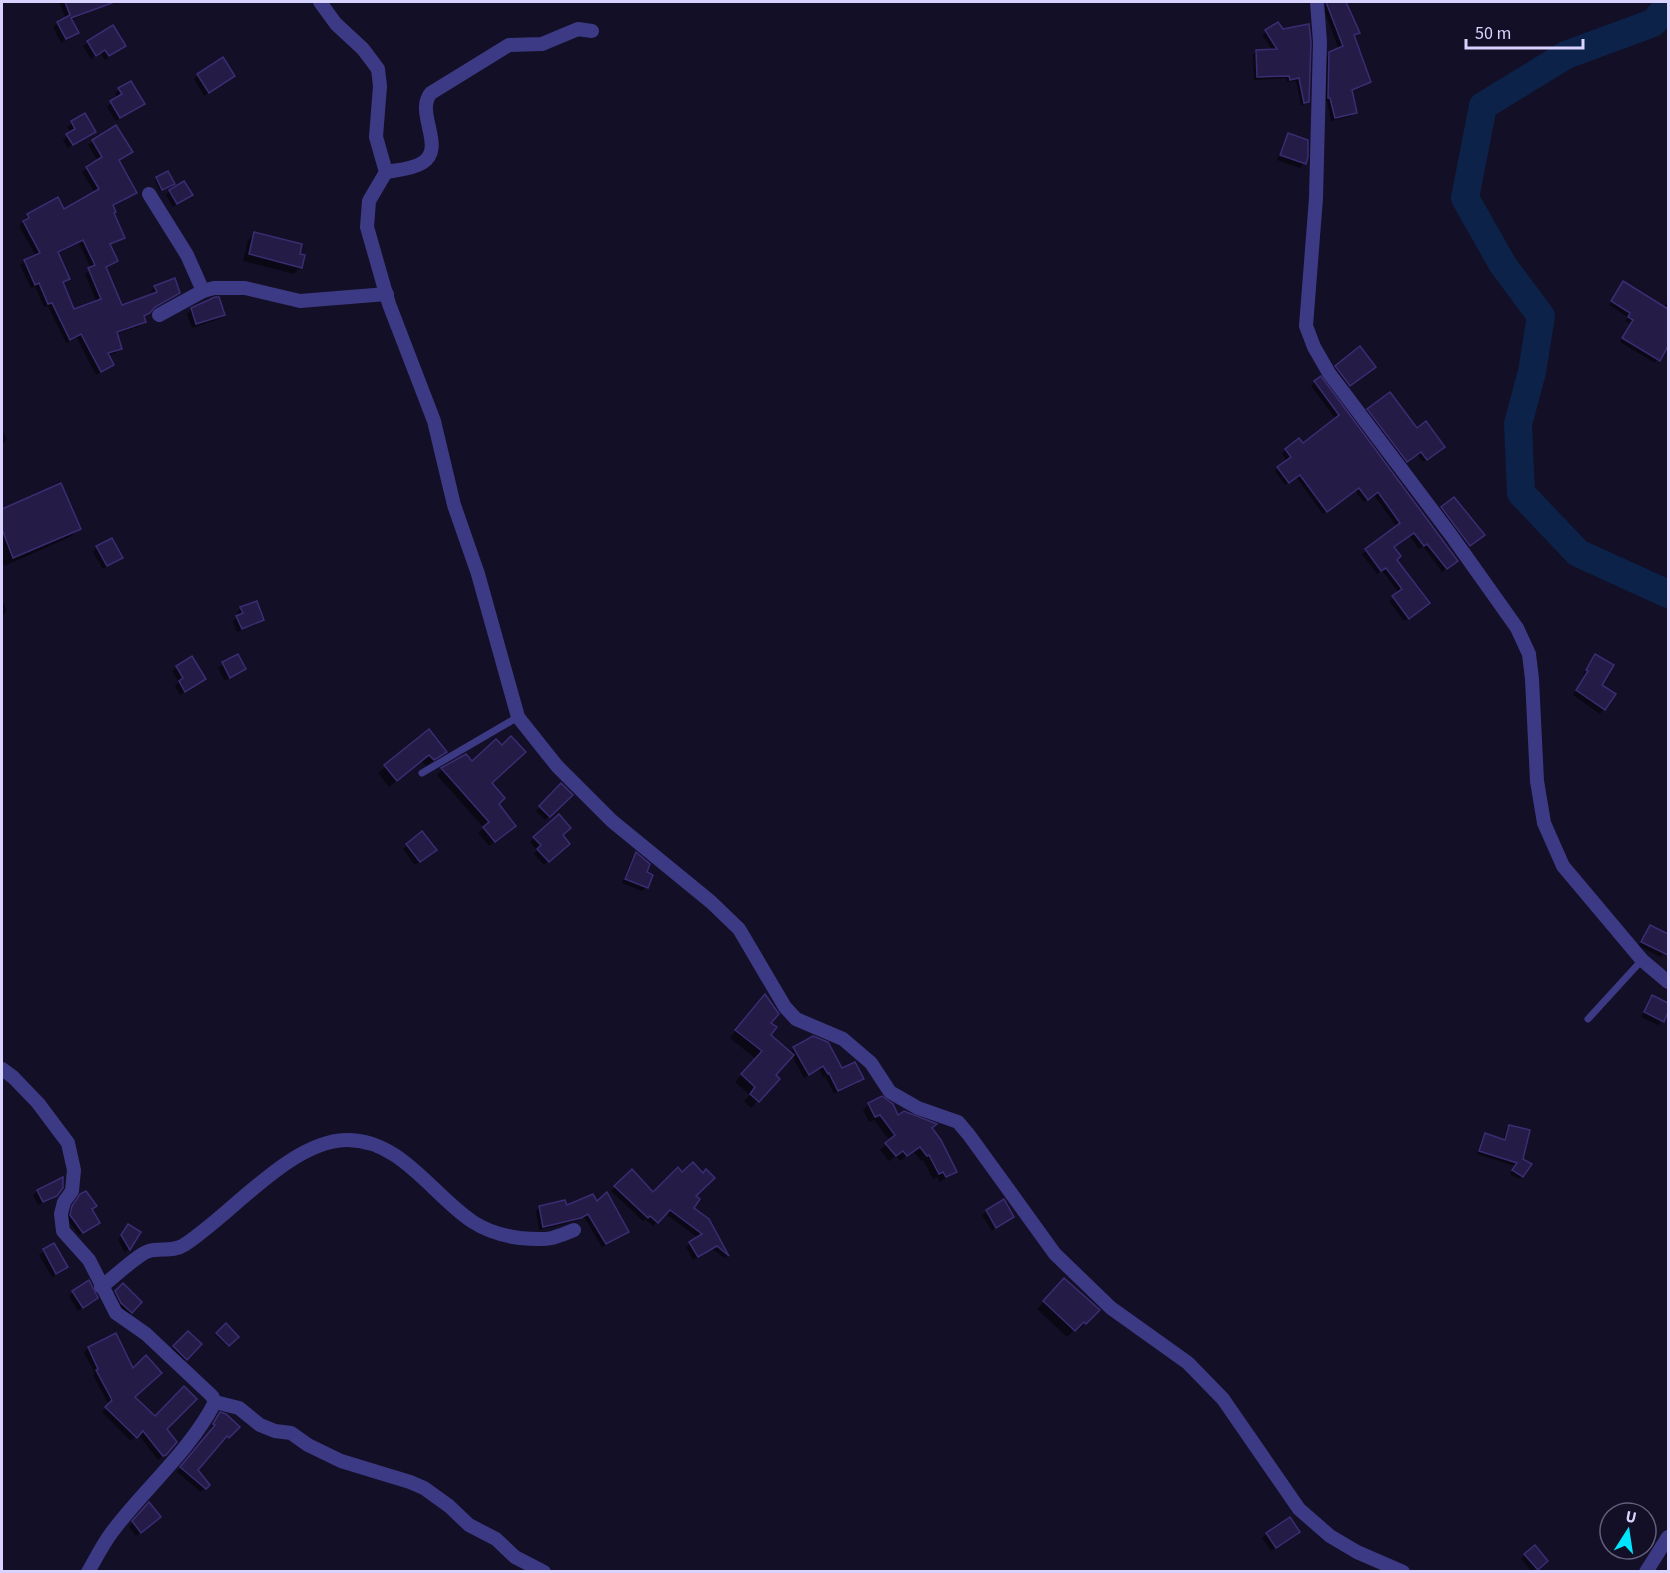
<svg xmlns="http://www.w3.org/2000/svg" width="1670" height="1573" font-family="'Source Sans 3',sans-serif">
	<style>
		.shadow { fill: #0007; fill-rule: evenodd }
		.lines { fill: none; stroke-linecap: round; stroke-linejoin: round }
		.river { stroke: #0c2248; stroke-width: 28 }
		.building { fill: #241b47; stroke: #3b2d73; stroke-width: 1.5; fill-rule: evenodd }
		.service { stroke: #3d3a85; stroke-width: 7 }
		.minor { stroke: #3d3a85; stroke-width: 14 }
	</style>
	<rect width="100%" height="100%" fill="#130f26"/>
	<g class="shadow">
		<path d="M59 2H88L90 10 86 14 71 20 77 33 61 43 53 27 66 19Z"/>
		<path d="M1323 2H1345L1358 33 1353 38 1369 82 1365 86 1351 92 1355 112 1351 116 1331 121 1327 101 1324 102 1325 58 1330 53 1339 50 1323 7 1324 4Z"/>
		<path d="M1278 24 1308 101 1305 104 1301 105 1296 81 1287 82 1286 78 1254 80 1253 55 1257 51H1273L1262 35Z"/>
		<path d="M113 27 124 46 105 60 101 53 91 59 83 46Z"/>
		<path d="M198 75 233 76 204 96 194 79Z"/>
		<path d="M119 89 143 103 116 121 107 107 118 98 115 94Z"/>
		<path d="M85 115 94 131 68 148 63 140 71 133 67 127Z"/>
		<path d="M116 127 131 152 118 161 135 192 112 207V214L123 238 109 246 116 261 105 268 121 307 153 295 151 291 155 287 179 293 151 310 140 326 116 334 120 349 116 353 107 356 112 365 96 375 77 338 66 343 48 306 44 307 35 286 31 288 20 265 36 256 19 226 28 215 64 211 95 193 82 172 98 161 88 145ZM79 243 91 269 85 274 97 303 73 311 62 284 68 279 57 254Z"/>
		<path d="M1289 135 1304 163 1300 168 1277 160 1285 139Z"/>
		<path d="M157 178 172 185 160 191 155 180Z"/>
		<path d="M170 191 191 195 173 207 166 195Z"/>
		<path d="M255 233 298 255 301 267 294 274 243 261 248 240Z"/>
		<path d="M1620 286 1663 308 1668 302V343L1655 363 1620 342 1631 324 1626 321 1628 317 1609 305Z"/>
		<path d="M192 309 224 315 219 319 192 328 187 314Z"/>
		<path d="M1336 367 1370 371 1345 389 1332 371Z"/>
		<path d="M1315 382 1452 564 1442 572 1423 546 1419 549 1410 536 1393 548 1395 560 1425 606 1404 621 1389 601 1399 593 1382 570 1377 574 1362 554 1397 527 1374 495 1364 502 1355 491 1323 514 1296 477 1285 485 1275 471 1287 461 1282 454 1286 450 1299 441 1303 445 1336 419 1311 386Z"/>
		<path d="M1368 410 1417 430 1440 450 1423 462 1417 454 1403 464 1365 413Z"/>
		<path d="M2 429 7 439 2 445Z"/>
		<path d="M60 485 79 528 70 537 4 566 2 560V511Z"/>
		<path d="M1442 508 1479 539 1465 549 1438 512Z"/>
		<path d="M97 547 121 558 103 569 93 552Z"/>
		<path d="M2 599 7 611 2 616Z"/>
		<path d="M241 608 263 619 258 624 237 632 233 621 238 616 237 613Z"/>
		<path d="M237 656 244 669 225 681 218 668Z"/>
		<path d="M1595 656 1600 686 1614 694 1600 714 1573 695 1585 676 1583 674Z"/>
		<path d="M177 667 205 678 180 695 175 686 179 682 172 671Z"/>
		<path d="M429 731 445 752 426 766 422 761 389 787 378 773Z"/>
		<path d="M466 756 490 783 508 831 489 846 478 833 484 828 437 775 442 770Z"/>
		<path d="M561 786 571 795 545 820 536 811Z"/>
		<path d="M534 838 568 843 544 865 534 854 537 850 530 842Z"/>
		<path d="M407 845 430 854 415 865 403 849Z"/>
		<path d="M636 854 646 887 642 891 622 883 632 858Z"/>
		<path d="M1650 927 1668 936V945L1661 957 1638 946Z"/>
		<path d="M1653 997 1668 1005 1663 1021 1658 1025 1641 1017Z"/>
		<path d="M758 1003 769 1023V1035L789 1053 794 1048 862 1078 858 1083 834 1094 825 1076 823 1077 819 1069 804 1078 792 1056 774 1075 778 1079 751 1108 744 1101 750 1095 735 1082 756 1059 730 1038Z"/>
		<path d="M869 1104 930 1129 955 1171 940 1182 937 1177 933 1179 923 1160 921 1161 913 1151 900 1161 896 1156 889 1161 880 1150 890 1141 874 1120 869 1122 863 1110Z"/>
		<path d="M1509 1126 1522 1159V1176L1519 1179 1510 1174 1515 1166 1477 1154 1482 1138 1485 1135 1503 1141 1506 1129Z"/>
		<path d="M632 1171 653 1194 694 1196 692 1208 728 1255 725 1258 712 1249 693 1260 686 1247 698 1238 665 1213 653 1226 645 1219 643 1221 611 1191Z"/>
		<path d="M38 1191 56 1195 51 1200 38 1205 33 1195Z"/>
		<path d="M77 1200 91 1210 95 1226 79 1235 67 1219 69 1211Z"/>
		<path d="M596 1203 627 1231 624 1235 602 1247 584 1217 576 1221 539 1230 536 1211 540 1207H565Z"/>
		<path d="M987 1211 1012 1217 992 1231 982 1215Z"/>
		<path d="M124 1231 139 1233 125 1253 118 1240Z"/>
		<path d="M54 1245 66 1267 52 1277 39 1255Z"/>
		<path d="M1064 1280 1098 1310 1079 1330 1076 1328 1067 1337 1037 1309Z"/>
		<path d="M123 1285 140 1302 127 1316 112 1297Z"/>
		<path d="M73 1292 97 1298 78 1311 69 1296Z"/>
		<path d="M226 1325 237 1337 227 1347 215 1335Z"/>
		<path d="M188 1333 200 1344 182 1363 170 1351Z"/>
		<path d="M115 1335 134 1398 165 1429V1454L160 1459 158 1460 138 1434 131 1441 102 1412 109 1405 93 1375 95 1373 84 1353 88 1348Z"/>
		<path d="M219 1415 237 1427 224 1441 222 1440 196 1470 208 1485 201 1492 177 1472 212 1431 210 1429Z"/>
		<path d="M145 1508 155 1521 136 1536 129 1527Z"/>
		<path d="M1267 1534 1294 1536 1271 1551 1262 1538Z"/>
		<path d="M1525 1555 1546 1561 1532 1572 1521 1559Z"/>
	</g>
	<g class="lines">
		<path class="river" d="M1668 6 1653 23 1566 55 1483 106 1465 198 1503 265 1541 316 1532 372 1518 424 1521 493 1578 553 1668 594"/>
	</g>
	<g class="building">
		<path d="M65 2H112V3L71 18 79 33 66 39 57 22 70 15Z"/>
		<path d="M1326 2H1346L1360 33 1354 35 1371 82 1352 90 1357 113 1335 118 1330 98H1328L1329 52 1343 46Z"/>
		<path d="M1278 22 1283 29 1309 24 1311 42 1309 102 1304 103 1299 78 1290 80 1289 76 1257 77 1256 50 1277 49 1265 30Z"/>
		<path d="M113 25 126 46 109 56 105 50 96 56 87 41Z"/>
		<path d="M223 57 235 76 209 93 197 74Z"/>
		<path d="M131 81 145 104 120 118 110 101 122 94 118 88Z"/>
		<path d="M85 113 96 132 73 145 66 134 75 129 71 121Z"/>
		<path d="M116 125 133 152 119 160 137 193 113 205 116 212 114 213 125 238 110 244 118 261 106 267 122 305 157 292 154 286 175 278 180 293 155 307 150 313 144 316 146 322 117 332 122 349 108 353 114 365 101 372 81 334 70 340 52 303 48 304 39 283 35 285 24 260 40 253 23 221 29 218 27 214 58 197 64 209 99 189 86 167 102 157 92 140ZM83 240 95 265 88 268 101 299 74 309 63 282 70 279 58 252Z"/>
		<path d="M1288 133 1308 140V157L1306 164 1280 155Z"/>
		<path d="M168 171 175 184 162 190 156 177Z"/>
		<path d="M184 181 193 195 177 204 169 190Z"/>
		<path d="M254 232 302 244 300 254 305 255 302 268 249 254Z"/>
		<path d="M1623 281 1668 309V346L1660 361 1622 338 1633 320 1628 317 1630 313 1611 301Z"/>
		<path d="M215 297H219L225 315 196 324 191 308Z"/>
		<path d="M1360 346 1376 367 1350 386 1335 366Z"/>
		<path d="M1321 376 1458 561 1447 569 1427 544 1424 546 1414 533 1394 547 1401 556 1397 560 1430 603 1409 619 1392 596 1402 589 1386 568 1381 571 1365 549 1400 523 1378 492 1368 500 1359 488 1327 512 1300 475 1289 483 1277 467 1291 457 1285 449 1299 438 1303 443 1339 415 1314 381Z"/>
		<path d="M1390 392 1417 428 1426 421 1445 447 1427 460 1421 452 1407 462 1367 409Z"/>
		<path d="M61 483 81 529 13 558 2 529V509Z"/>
		<path d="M1454 497 1485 535 1470 546 1441 507Z"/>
		<path d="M112 538 123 558 107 566 96 546Z"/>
		<path d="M257 601 264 620 242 629 236 616 243 613 240 607Z"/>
		<path d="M238 654 246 669 230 678 222 662Z"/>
		<path d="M1595 654 1614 665 1602 685 1616 694 1605 710 1576 690 1588 671 1586 670Z"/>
		<path d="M192 656 206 679 185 692 179 681 183 678 176 666Z"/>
		<path d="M429 729 447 752 434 760 429 755 397 781 384 765Z"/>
		<path d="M511 736 526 752 492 783 505 798 499 804 516 826 495 842 483 827 489 822 441 768 466 754 472 761 496 739 502 745Z"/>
		<path d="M561 783 573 795 550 817 539 806Z"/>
		<path d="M559 814 571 828 563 835 570 844 549 862 537 849 541 845 533 837Z"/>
		<path d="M422 831 437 850 420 862 406 844Z"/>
		<path d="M636 852 650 864 647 872 653 875 648 888 625 879Z"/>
		<path d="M1650 925 1668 934V955L1641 942Z"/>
		<path d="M765 994 779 1014 771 1023 777 1027 771 1035 794 1055 776 1075 780 1079 759 1102 750 1094 755 1087 741 1074 762 1051 735 1030Z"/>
		<path d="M1652 995 1668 1003V1012L1664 1022 1644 1012Z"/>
		<path d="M813 1036 828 1042 842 1068 855 1062 864 1079 838 1091 829 1073 828 1074 823 1066 809 1075 793 1047Z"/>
		<path d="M882 1096 893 1104 898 1115 904 1111 937 1124 932 1128 941 1140 957 1172 946 1177 943 1172 939 1174 929 1155 927 1156 920 1147 907 1156 903 1151 896 1156 885 1143 895 1135 880 1115 875 1117 868 1103Z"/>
		<path d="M1509 1125 1530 1130 1523 1159 1532 1164 1523 1177 1512 1170 1517 1163 1479 1151 1485 1133 1505 1140Z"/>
		<path d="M693 1162 703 1173 706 1169 715 1178 696 1196 700 1199 694 1208 709 1219 729 1256 717 1246 698 1257 689 1242 702 1234 670 1210 658 1223 650 1216 648 1218 614 1186 632 1169 653 1192 678 1167 682 1172Z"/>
		<path d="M63 1177V1188L57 1196 43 1202 37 1190Z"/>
		<path d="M86 1191 97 1206 92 1209 100 1223 83 1233 70 1215 72 1206 80 1194Z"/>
		<path d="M607 1192 629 1232 606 1244 588 1214 581 1218 543 1227 539 1206 565 1200 567 1205 593 1194 597 1201Z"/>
		<path d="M1004 1199 1014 1217 996 1228 986 1210Z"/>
		<path d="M128 1224 141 1232 130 1250 121 1235Z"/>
		<path d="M54 1243 68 1267 56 1274 43 1249Z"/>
		<path d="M1064 1278 1100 1310 1086 1324 1084 1322 1075 1331 1043 1301Z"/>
		<path d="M89 1280 98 1298 83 1308 72 1291Z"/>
		<path d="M123 1283 142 1302 132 1313 121 1303 115 1291Z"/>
		<path d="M226 1323 239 1337 229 1346 216 1333Z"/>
		<path d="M188 1331 202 1344 187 1360 173 1346Z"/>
		<path d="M116 1333 133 1368 146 1355 162 1373 135 1397 155 1416 184 1386 197 1399 167 1429 177 1442 166 1455 163 1456 143 1431 137 1438 105 1407 112 1400 96 1370 98 1369 88 1347Z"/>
		<path d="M220 1412 226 1414 240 1427 229 1438 227 1436 198 1470 210 1485 206 1489 180 1467 215 1425 213 1424Z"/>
		<path d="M149 1502 161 1517 141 1533 132 1521Z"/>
		<path d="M1290 1517 1300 1532 1276 1548 1266 1533Z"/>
		<path d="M1535 1545 1548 1561 1538 1570 1524 1554Z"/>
	</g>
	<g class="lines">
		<g class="service">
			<path d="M422 773 518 717"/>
			<path d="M1588 1019 1642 960"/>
		</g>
		<g class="minor">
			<path d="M320 2 336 24 363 49 378 69 380 86 376 137 386 172 369 201 367 227 389 304 434 421 454 505 478 574 518 717 557 766 612 821 711 902 739 929 785 1007 796 1019 843 1039 871 1063 890 1092 918 1108 958 1122 969 1135 1055 1254 1111 1308 1188 1363 1223 1399 1299 1509 1330 1536 1357 1552 1403 1572"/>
			<path d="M1317 2 1320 42 1316 198 1306 326 1314 347 1329 373 1451 535 1517 628 1529 654 1532 679 1537 781 1544 823 1563 866 1642 960 1668 982"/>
			<path d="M386 172C397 170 413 169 422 163 447 148 414 112 431 93L509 45 542 44 578 29 592 31"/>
			<path d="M149 194 187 255 203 291"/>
			<path d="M159 315 203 291 214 288H245L300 301 387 294"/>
			<path d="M2 1069 13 1077 38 1103 68 1143 74 1170 72 1191 64 1202 61 1214 63 1231 89 1260 116 1313 146 1334 212 1396 215 1402C190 1451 145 1488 112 1532 103 1544 96 1558 88 1572"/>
			<path d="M101 1287C112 1279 138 1254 149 1251 160 1248 174 1252 184 1245 231 1215 290 1141 346 1140 401 1139 432 1195 473 1222 487 1231 504 1236 520 1238 530 1239 542 1240 552 1238 559 1236 567 1233 574 1230"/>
			<path d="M215 1402 239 1408 260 1425 275 1431 291 1433 308 1445 341 1461 410 1482 424 1488 449 1506 469 1525 496 1539 515 1557 544 1572"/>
			<path d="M1646 1572 1668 1537"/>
		</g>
	</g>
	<rect width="1670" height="1573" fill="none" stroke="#d9d4ff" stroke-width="6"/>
	<g transform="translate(1628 1531) rotate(12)"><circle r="28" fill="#130f26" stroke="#625e7d" stroke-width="1.5"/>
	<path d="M0-4.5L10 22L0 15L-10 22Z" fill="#00e5ff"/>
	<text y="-9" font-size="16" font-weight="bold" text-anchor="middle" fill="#d9d4ff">U</text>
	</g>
	<path d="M1466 39v9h117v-9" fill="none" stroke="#d9d4ff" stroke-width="3"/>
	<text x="1475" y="39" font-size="18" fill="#d9d4ff" stroke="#130f26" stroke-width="4.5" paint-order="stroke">50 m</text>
</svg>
